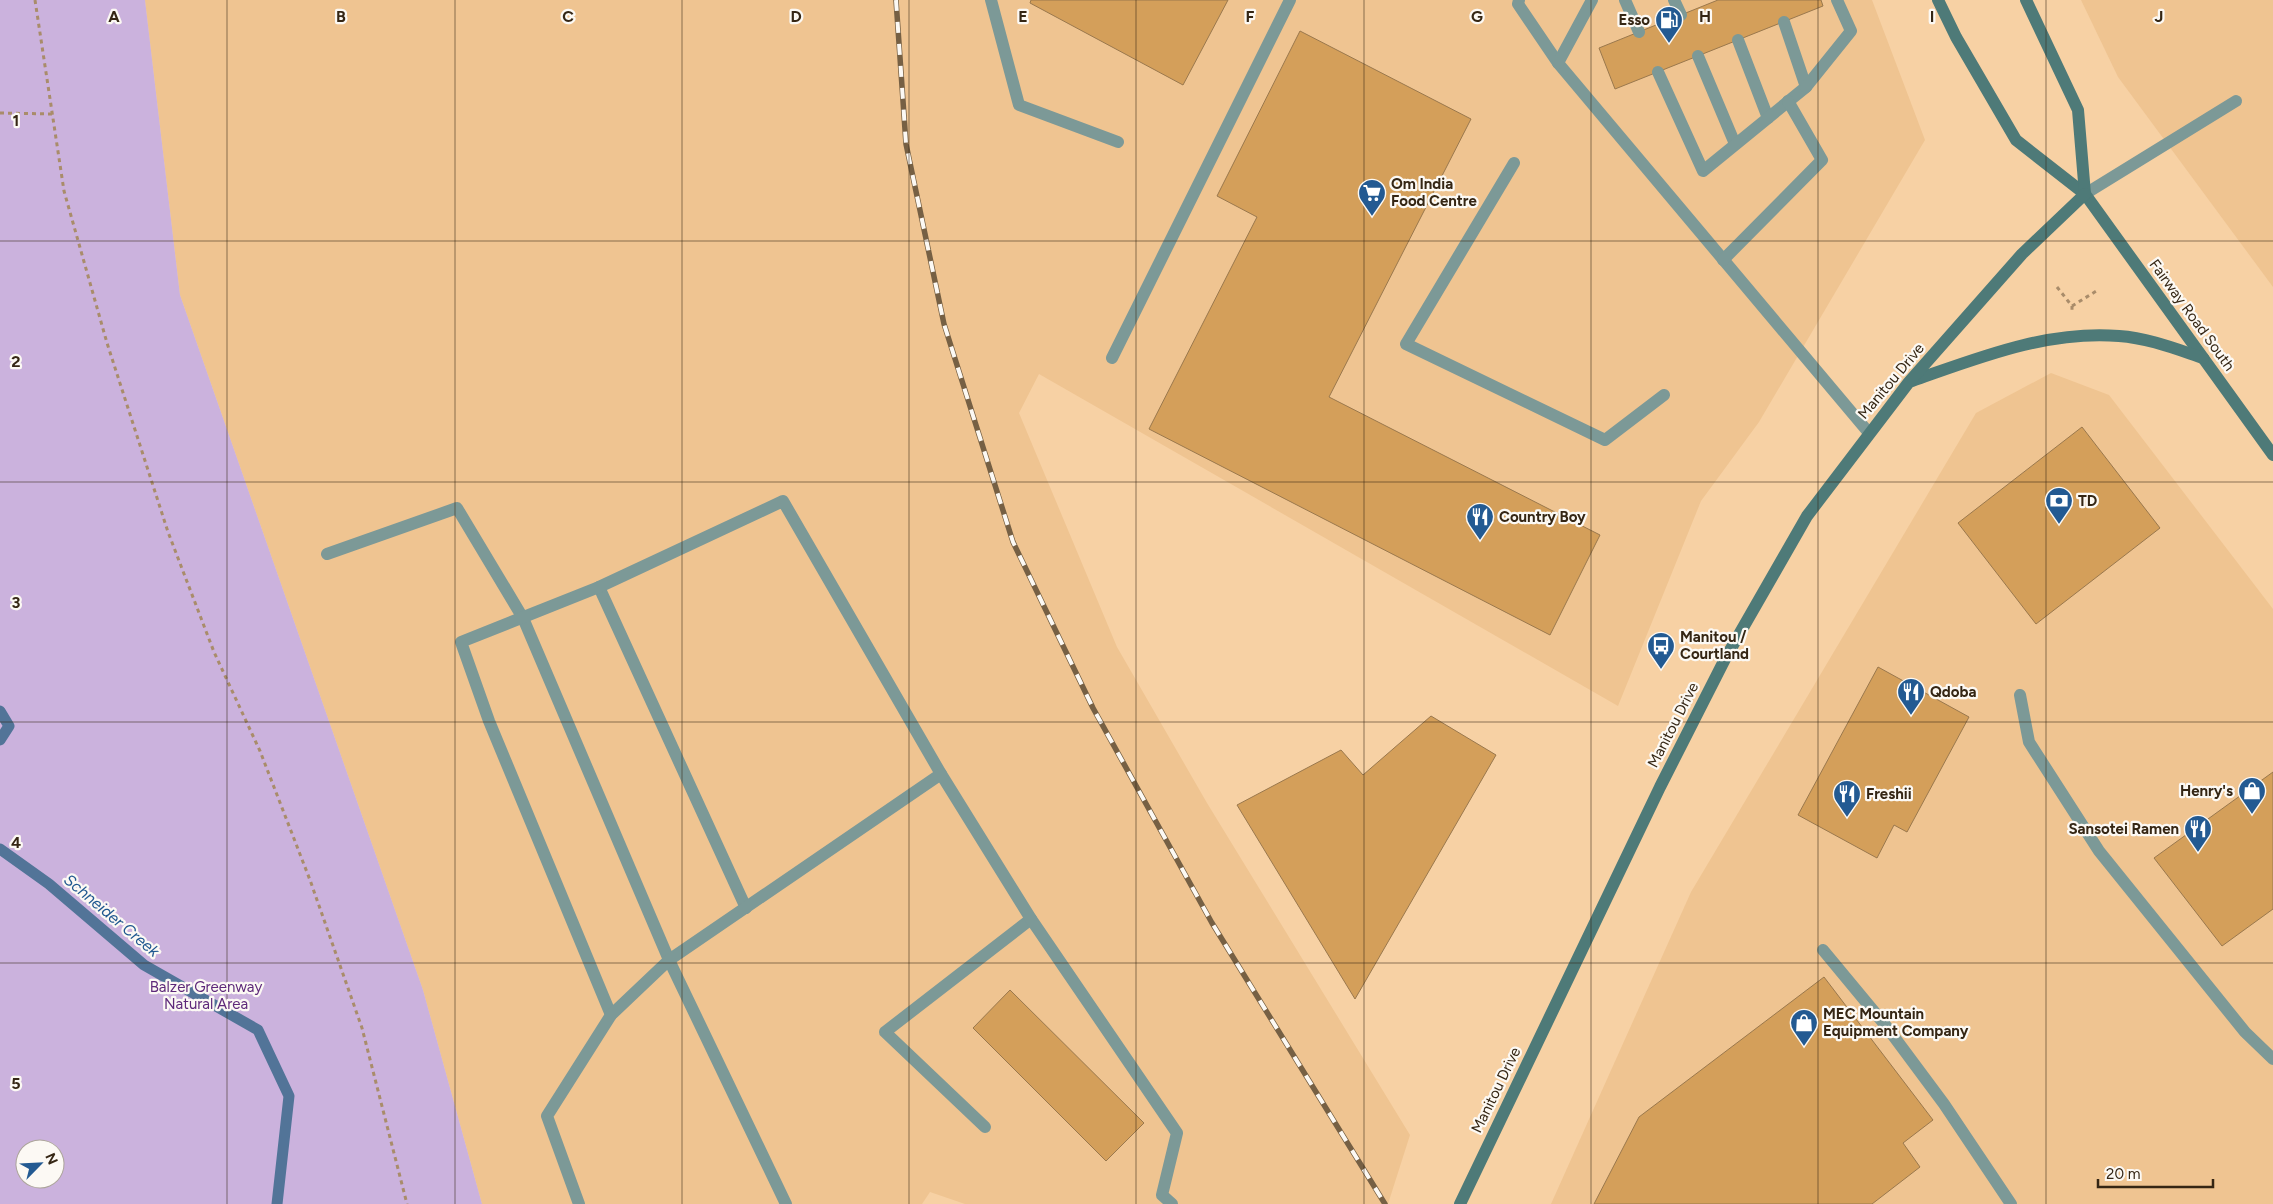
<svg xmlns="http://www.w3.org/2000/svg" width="2273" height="1204" font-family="Figtree,sans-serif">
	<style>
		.built { fill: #efc491 }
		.green { fill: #cbb2dd; fill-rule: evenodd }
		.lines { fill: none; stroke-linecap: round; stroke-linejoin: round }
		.stream { stroke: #527498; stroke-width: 11 }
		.building { fill: #d49f5a; stroke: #9a784d }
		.path { stroke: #a98c6a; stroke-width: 3; stroke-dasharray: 4 4; stroke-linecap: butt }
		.service { stroke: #7c9997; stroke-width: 12 }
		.secondary { stroke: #4e7a78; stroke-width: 12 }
		.rail-casing { stroke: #766044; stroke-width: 5.5 }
		.rail { stroke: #fcf9f4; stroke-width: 4; stroke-dasharray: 11; stroke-linecap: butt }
		.grid { fill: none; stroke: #352614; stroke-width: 1; stroke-opacity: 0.55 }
		.labels { text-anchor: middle; stroke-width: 4.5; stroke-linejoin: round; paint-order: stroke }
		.poi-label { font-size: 15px; font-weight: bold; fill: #352614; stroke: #fcf9f4; text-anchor: start }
		.street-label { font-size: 15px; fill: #352614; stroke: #fcf9f4 }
		.park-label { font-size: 15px; fill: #5e297a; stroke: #fcf9f4 }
		.water-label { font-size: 16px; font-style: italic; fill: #1e578f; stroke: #fcf9f4 }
		.grid-label { font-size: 16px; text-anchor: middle; font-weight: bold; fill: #352614; stroke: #fcf9f4; stroke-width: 4.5; stroke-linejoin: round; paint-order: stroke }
	</style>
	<rect width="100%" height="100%" fill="#f7d1a4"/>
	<g class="built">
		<path d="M145 0H1872L1925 140 1759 422 1701 501 1618 706 1039 374 1019 413 1117 647 1207 803 1410 1135 1388 1204H965L930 1192 922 1204H482L423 990 180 295Z"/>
		<path d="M2081 0H2273V287L2118 77Z"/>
		<path d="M2051 373 2109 395 2273 609V1204H1551L1691 892 1976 413Z"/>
	</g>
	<path class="green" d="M0 0H145L180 295 423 990 482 1204H0ZM25 1149H55V1179H25Z"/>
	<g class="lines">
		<g class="stream">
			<path d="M0 711 9 726 0 740"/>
			<path d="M0 849 49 884 144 965 258 1030 289 1096 277 1204"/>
		</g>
	</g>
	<g class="building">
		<path d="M1031 0H1228L1183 85 1030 3Z"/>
		<path d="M1718 0H1821L1823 6 1615 89 1599 48Z"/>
		<path d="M1300 31 1471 119 1329 397 1600 535 1550 635 1149 429 1257 217 1217 196Z"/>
		<path d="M2082 427 2160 528 2036 624 1958 523Z"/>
		<path d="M1878 667 1969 717 1907 832 1894 825 1877 858 1798 815Z"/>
		<path d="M1431 716 1496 755 1355 999 1237 805 1341 750 1363 775Z"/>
		<path d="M2273 772V909L2222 946 2154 858Z"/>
		<path d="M1824 977 1933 1120 1903 1143 1920 1167 1872 1204H1594L1639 1117Z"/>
		<path d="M1010 990 1144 1123 1106 1161 973 1028Z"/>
	</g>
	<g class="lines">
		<g class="path">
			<path d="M35 0 64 191 107 343 168 532 214 652 260 751 310 880 362 1028 407 1204"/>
			<path d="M0 113 52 114"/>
			<path d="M2057 287 2072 306V312"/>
			<path d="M2072 306 2098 290"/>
		</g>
		<g class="service">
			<path d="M991 0 1019 105 1118 142"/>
			<path d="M1519 0 1518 4 1558 63 1869 433"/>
			<path d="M1625 0 1639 32"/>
			<path d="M1674 0 1681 15"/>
			<path d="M1738 40 1768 118"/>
			<path d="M1698 56 1735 144"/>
			<path d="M1558 63 1592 0"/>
			<path d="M1658 72 1703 171 1806 87 1784 22"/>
			<path d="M1806 87 1851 31 1837 0"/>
			<path d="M1514 163 1406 344 1605 440 1664 395"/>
			<path d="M2085 194 2236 101"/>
			<path d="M1723 260 1822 160 1788 101"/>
			<path d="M1112 358 1290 0"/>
			<path d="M327 554 457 508 523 618 669 960 786 1204"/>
			<path d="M599 587 746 908"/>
			<path d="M2020 695 2029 742 2099 851 2245 1032 2273 1059"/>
			<path d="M1823 950 1886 1026 1944 1104 2011 1204"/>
			<path d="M611 1015 489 721 461 642 599 587 783 501 941 774"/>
			<path d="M985 1127 885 1032 1031 919"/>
			<path d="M579 1204 547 1116 611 1015 669 960 941 774 1031 919 1177 1133 1162 1195 1172 1204"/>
		</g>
		<g class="secondary">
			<path d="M1938 0 1956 37 2016 140 2085 194 2273 455"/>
			<path d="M2026 0 2078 110 2085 194"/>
			<path d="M1912 381C1978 358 2047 330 2119 336 2148 338 2176 349 2203 358"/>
			<path d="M1460 1204 1660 787 1725 659 1807 516 1909 382 2022 254 2085 194"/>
		</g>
		<defs>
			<path id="rail" d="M896 0 906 144 944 324 1013 542 1093 708 1212 923 1385 1204"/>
		</defs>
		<use href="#rail" class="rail-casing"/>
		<use href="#rail" class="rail"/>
	</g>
	<path class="grid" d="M227 0V1204M455 0V1204M682 0V1204M909 0V1204M1136 0V1204M1364 0V1204M1591 0V1204M1818 0V1204M2046 0V1204M0 241H2273M0 482H2273M0 722H2273M0 963H2273"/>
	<defs>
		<symbol id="fuel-pin" viewBox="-11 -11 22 30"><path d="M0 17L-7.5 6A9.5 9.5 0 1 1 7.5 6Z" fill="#235a92" stroke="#fcf9f4"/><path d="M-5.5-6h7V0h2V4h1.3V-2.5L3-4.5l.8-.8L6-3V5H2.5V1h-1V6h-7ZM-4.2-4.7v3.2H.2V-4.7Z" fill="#fff"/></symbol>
		<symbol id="supermarket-pin" viewBox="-11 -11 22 30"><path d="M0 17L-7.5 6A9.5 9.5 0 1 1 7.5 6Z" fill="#235a92" stroke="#fcf9f4"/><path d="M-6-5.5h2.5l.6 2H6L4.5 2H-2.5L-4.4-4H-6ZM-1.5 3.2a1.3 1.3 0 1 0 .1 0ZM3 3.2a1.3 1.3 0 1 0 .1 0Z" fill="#fff"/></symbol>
		<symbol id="bank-pin" viewBox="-11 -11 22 30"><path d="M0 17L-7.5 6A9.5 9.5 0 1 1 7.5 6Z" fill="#235a92" stroke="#fcf9f4"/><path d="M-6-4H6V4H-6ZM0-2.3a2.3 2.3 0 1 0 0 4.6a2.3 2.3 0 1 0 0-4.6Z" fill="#fff"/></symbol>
		<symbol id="restaurant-pin" viewBox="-11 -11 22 30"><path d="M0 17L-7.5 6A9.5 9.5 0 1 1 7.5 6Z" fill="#235a92" stroke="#fcf9f4"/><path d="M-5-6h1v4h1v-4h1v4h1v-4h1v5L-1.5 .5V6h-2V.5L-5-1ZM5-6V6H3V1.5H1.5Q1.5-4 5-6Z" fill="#fff"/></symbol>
		<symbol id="bus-pin" viewBox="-11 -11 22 30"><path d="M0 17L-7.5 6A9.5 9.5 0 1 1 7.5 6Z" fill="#235a92" stroke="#fcf9f4"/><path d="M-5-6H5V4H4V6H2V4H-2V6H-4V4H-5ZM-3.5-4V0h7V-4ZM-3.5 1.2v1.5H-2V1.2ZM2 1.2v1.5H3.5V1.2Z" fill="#fff"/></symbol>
		<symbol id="shop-pin" viewBox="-11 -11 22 30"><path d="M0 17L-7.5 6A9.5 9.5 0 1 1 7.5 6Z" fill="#235a92" stroke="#fcf9f4"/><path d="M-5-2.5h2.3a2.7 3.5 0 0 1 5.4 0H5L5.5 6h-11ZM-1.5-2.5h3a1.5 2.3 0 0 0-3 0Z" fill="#fff"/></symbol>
	</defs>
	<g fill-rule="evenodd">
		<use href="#fuel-pin" x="1653" y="4" width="32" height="43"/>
		<use href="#supermarket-pin" x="1356" y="177" width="32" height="43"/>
		<use href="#bank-pin" x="2043" y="485" width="32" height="43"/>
		<use href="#restaurant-pin" x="1464" y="501" width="32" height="43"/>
		<use href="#bus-pin" x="1645" y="630" width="32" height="43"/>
		<use href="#restaurant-pin" x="1895" y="676" width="32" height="43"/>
		<use href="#shop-pin" x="2236" y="775" width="32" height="43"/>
		<use href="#restaurant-pin" x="1831" y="778" width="32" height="43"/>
		<use href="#restaurant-pin" x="2182" y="813" width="32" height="43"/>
		<use href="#shop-pin" x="1788" y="1007" width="32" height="43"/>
	</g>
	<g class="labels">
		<g class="poi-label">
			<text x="1650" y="25" text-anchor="end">Esso</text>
			<text x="1391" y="189">Om India<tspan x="1391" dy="17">Food Centre</tspan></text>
			<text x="2078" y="506">TD</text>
			<text x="1499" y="522">Country Boy</text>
			<text x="1680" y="642">Manitou /<tspan x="1680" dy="17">Courtland</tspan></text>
			<text x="1930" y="697">Qdoba</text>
			<text x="2233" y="796" text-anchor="end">Henry's</text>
			<text x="1866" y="799">Freshii</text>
			<text x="2179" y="834" text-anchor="end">Sansotei Ramen</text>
			<text x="1823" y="1019">MEC Mountain<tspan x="1823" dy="17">Equipment Company</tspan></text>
		</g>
		<g class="street-label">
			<text transform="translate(2192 315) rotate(54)" y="5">Fairway Road South</text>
			<text transform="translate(1891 381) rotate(-50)" y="5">Manitou Drive</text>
			<text transform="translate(1673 725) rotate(-63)" y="5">Manitou Drive</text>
			<text transform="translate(1496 1090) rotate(-64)" y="5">Manitou Drive</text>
		</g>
		<g class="park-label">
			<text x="206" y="992">Balzer Greenway<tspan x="206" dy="17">Natural Area</tspan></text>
		</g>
		<g class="water-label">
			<text transform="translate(112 915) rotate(40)" y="6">Schneider Creek</text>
		</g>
	</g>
	<g class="grid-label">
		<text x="114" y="22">A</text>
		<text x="341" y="22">B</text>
		<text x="568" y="22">C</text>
		<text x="796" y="22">D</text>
		<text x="1023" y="22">E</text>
		<text x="1250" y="22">F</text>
		<text x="1477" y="22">G</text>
		<text x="1705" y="22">H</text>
		<text x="1932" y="22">I</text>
		<text x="2159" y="22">J</text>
		<text x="16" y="126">1</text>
		<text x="16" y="367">2</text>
		<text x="16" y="608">3</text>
		<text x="16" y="848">4</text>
		<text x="16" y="1089">5</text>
	</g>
	<g transform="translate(40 1164) rotate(66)"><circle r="24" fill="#fcf9f4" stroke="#aca59a"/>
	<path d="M0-4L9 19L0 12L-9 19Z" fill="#235a92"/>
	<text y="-8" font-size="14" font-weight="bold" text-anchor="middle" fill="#352614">N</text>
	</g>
	<path d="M2098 1179v8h115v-8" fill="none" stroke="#352614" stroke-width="2.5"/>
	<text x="2106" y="1179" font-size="15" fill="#352614" stroke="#fcf9f4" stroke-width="4" paint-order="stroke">20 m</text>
</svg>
